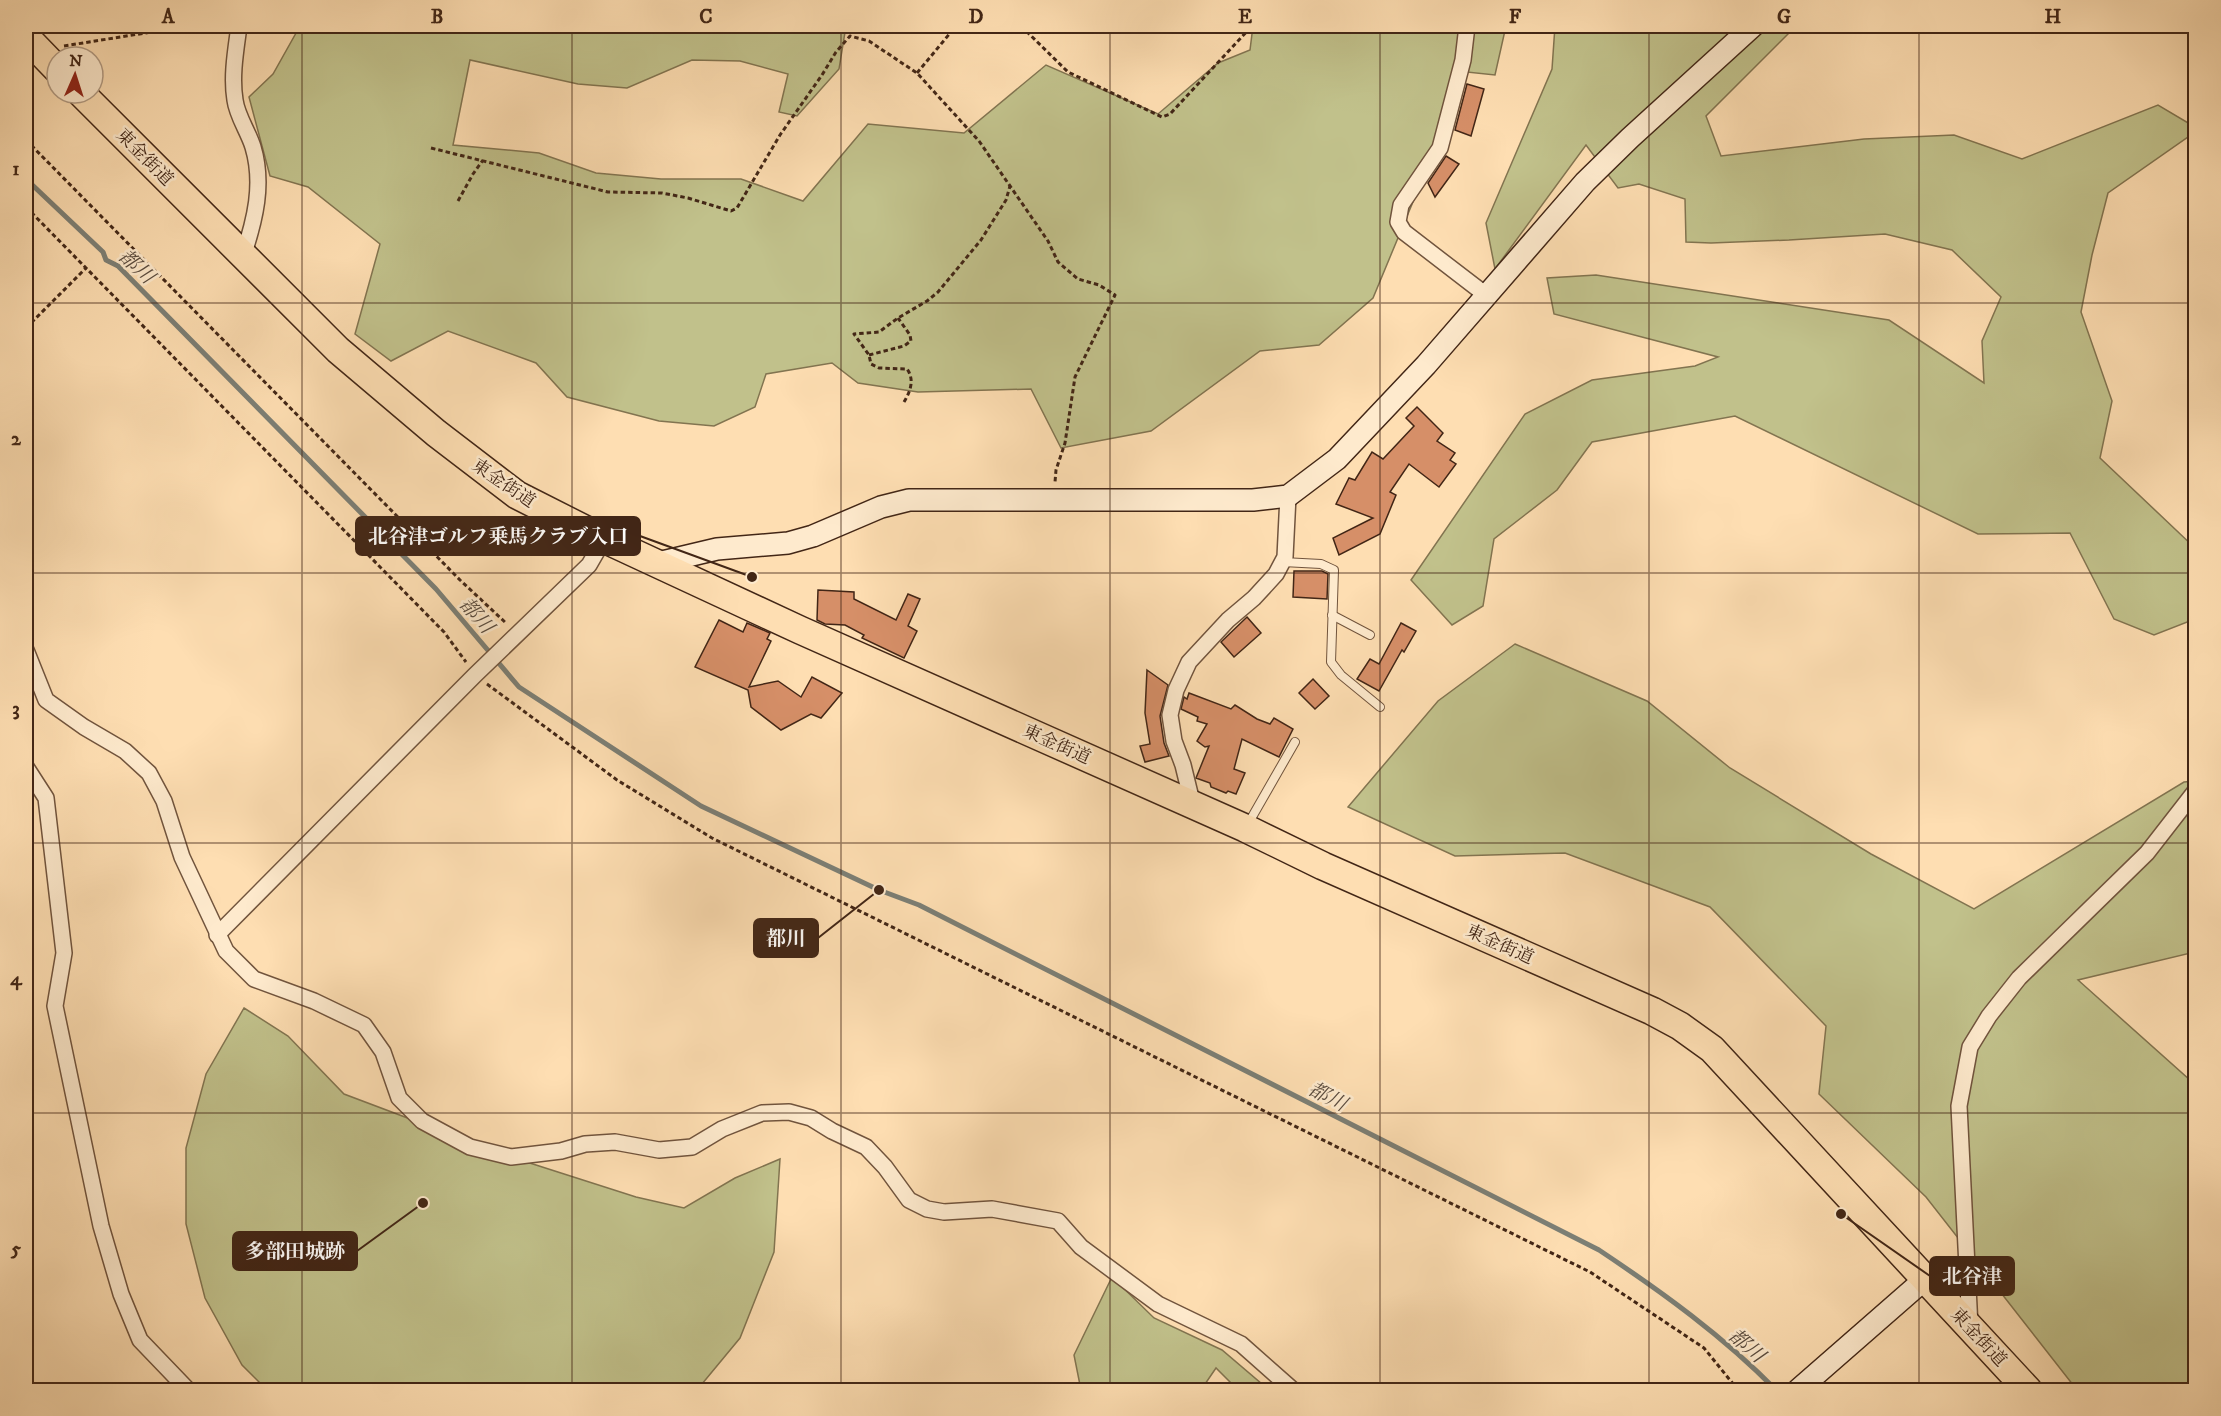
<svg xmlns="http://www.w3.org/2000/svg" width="2221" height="1416" font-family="'IM FELL DW Pica','Noto Serif JP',serif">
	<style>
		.green { fill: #c1c18b; stroke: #827450; stroke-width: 1.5 }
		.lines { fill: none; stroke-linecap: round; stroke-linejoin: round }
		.stream { stroke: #7c7f75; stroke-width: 5 }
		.building { fill: #d68f68; stroke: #422616; stroke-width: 1.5 }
		.lane-casing { stroke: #71543d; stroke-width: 10 }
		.street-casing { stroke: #71543d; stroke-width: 18 }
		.secondary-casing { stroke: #422616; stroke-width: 24 }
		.highway-casing { stroke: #422616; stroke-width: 30 }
		.path { stroke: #422616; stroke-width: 3; stroke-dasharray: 4.5 3; stroke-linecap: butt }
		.lane { stroke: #feeacd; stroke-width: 8 }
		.street { stroke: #feeacd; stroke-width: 15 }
		.secondary { stroke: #feeacd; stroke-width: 21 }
		.highway { stroke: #fedeb2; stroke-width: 27 }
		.grid { fill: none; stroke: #422616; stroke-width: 1.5; stroke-opacity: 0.55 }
		.labels { text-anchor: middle; stroke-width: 5; stroke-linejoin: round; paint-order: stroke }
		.street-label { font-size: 18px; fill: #422616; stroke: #feeacd }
		.water-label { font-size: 20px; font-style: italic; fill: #5a4b3e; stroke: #feeacd }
		.leader { fill: none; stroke: #422616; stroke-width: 2 }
		.callout-dot { fill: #422616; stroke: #feeacd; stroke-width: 2 }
		.callout { fill: #422616; stroke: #422616; stroke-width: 2 }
		.callout-label { font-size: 20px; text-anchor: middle; font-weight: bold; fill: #fff }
		.neatline { fill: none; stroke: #422616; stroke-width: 2 }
		.grid-label { font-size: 20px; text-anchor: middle; font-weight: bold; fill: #422616 }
	</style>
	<rect width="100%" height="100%" fill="#fedeb2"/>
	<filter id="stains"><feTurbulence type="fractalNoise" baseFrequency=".00333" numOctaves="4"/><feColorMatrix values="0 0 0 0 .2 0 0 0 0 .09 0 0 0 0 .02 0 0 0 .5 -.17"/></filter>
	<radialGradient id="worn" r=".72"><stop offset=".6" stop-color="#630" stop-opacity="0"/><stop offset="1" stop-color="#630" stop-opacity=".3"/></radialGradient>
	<g class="green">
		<path d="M300 26H846L839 69 797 116 779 112 788 74 740 61 692 60 627 88 578 84 470 60 453 145 539 153 596 173 661 179H741L803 201 868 124 964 133 1046 65 1158 114 1218 63 1250 50 1253 26H1506L1495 75 1467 72 1373 298 1319 345 1260 351 1151 431 1061 448 1031 389 918 392 858 383 832 363 766 374 755 407 714 426 659 421 567 397 536 363 448 331 391 361 355 334 380 244 308 187 270 176 249 97 273 74Z"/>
		<path d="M1555 26H1796L1706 116 1721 156 1864 139 1954 135 2022 159 2158 105 2195 127V132L2108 193 2092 255 2081 312 2112 401 2100 458 2195 548V619L2154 635 2114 619 2070 533 1978 534 1735 416 1592 442 1557 490 1494 539 1483 606 1452 625 1411 580 1525 414 1592 380 1695 366 1718 357 1554 314 1547 278 1596 275 1889 320 1984 383 1982 341 2001 297 1952 250 1885 234 1789 240 1711 243 1686 242 1685 199 1639 184 1618 188 1586 145 1495 269 1486 223 1552 69Z"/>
		<path d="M1515 644 1647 701 1730 768 1871 854 1974 909 2184 782 2195 781V952L2078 980 2191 1081 2195 1090V1390H2077L1926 1197 1819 1094 1826 1026 1710 907 1565 853 1455 856 1348 807 1438 701Z"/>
		<path d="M244 1008 288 1036 344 1094 511 1157 636 1197 684 1208 735 1178 780 1159 774 1252 740 1338 697 1390H267L242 1365 205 1298 186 1224V1148L206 1074Z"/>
		<path d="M1112 1277 1154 1318 1222 1350 1269 1390H1238L1216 1368 1201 1390H1081L1074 1355Z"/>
	</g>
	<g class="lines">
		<path class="stream" d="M26 179 103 252 106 260 118 266 436 589 519 687 701 806 879 890 919 905 1599 1250C1662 1292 1723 1336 1776 1390"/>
	</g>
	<g class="building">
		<path d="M1467 84 1484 89 1471 136 1455 130Z"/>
		<path d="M1446 156 1459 164 1435 197 1428 183Z"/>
		<path d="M1417 407 1443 433 1437 441 1455 453 1450 460 1456 464 1439 487 1409 464 1390 492 1396 495 1380 534 1339 555 1333 538 1373 518 1336 504 1349 478 1355 480 1372 452 1383 459 1414 426 1406 418Z"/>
		<path d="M1294 571H1322L1328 574 1327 599 1293 597Z"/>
		<path d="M818 590 854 592V599L896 620 908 594 920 599 908 626 917 631 904 658 862 638 864 635 845 625 825 624 817 620Z"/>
		<path d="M1247 617 1261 633 1234 657 1221 642Z"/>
		<path d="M719 620 743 632 747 623 770 633 767 639 771 641 749 687 778 681 801 697 812 677 842 693 821 718 811 714 781 730 751 707 748 690 695 667Z"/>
		<path d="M1401 623 1416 631 1404 652 1402 650 1379 691 1357 679 1370 659 1379 664Z"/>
		<path d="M1147 670 1168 685 1160 716 1164 743 1169 756 1145 762 1140 746 1150 744 1145 713Z"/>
		<path d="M1313 679 1329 696 1315 709 1299 693Z"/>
		<path d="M1189 693 1231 709 1235 705 1257 719 1270 724 1274 718 1293 729 1279 757 1242 739 1234 769 1245 773 1236 794 1228 791 1226 793 1211 787 1210 783 1196 778 1209 746 1205 747 1197 741 1207 724 1197 721 1198 717 1181 709 1184 697 1187 699Z"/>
	</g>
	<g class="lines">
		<defs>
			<g id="lane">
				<path d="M1283 562 1321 564 1334 570 1331 662 1341 675 1380 707"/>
				<path d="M1332 615 1370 635"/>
				<path d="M1248 824 1295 742"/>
			</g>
			<g id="street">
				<path d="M239 26C236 49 231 76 235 100 237 116 248 131 253 147 264 184 255 220 243 256"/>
				<path d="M1467 26 1463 60 1440 148 1401 205 1398 222 1404 232 1486 295"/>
				<path d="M26 650 46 700 84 727 125 751 149 773 164 801 182 857 226 951 254 979 314 1001 364 1025 383 1052 399 1098 422 1121 470 1147 511 1157 561 1151 585 1144 615 1142 659 1150 692 1147 722 1129 762 1113 789 1112 811 1118 832 1131 866 1147 885 1167 909 1200 927 1209 944 1212 992 1209 1058 1221 1081 1247 1158 1304 1241 1344 1293 1390"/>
				<path d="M26 767 46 798 64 953 55 1006 101 1226 121 1294 140 1340 188 1390"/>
				<path d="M1193 806 1183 765 1174 741 1170 715 1176 690 1189 662 1228 620 1254 598 1276 574 1285 557 1288 496"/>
				<path d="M217 935 475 675 589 565 604 539"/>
				<path d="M1970 1327 1959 1106 1970 1047 1989 1016 2019 978 2147 853 2196 790"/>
			</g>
			<g id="secondary">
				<path d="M658 563 717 549 788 543 813 536 881 507 909 500H1253L1288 496 1337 459 1426 365 1585 182 1630 138 1753 26"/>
				<path d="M1798 1390 1925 1279"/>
			</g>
			<g id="highway">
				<path d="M26 37 57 69"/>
				<path d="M81 93 338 350 436 433 517 495 604 539 800 630 1245 828 1323 866 1652 1011 1680 1026 1712 1049 2028 1390"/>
			</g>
		</defs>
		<use href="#lane" class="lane-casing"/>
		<use href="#street" class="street-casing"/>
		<use href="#secondary" class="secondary-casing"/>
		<use href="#highway" class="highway-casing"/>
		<g class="path">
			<path d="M1021 26 1068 72 1162 117 1170 114 1252 26"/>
			<path d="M64 46 189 26"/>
			<path d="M917 73 956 26"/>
			<path d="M26 140 460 580 507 624"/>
			<path d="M431 148 608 192 662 193 688 198 731 211 737 208 780 135 822 75 836 52 850 36 869 41 917 73 979 141 1048 241 1058 262 1078 279 1099 285 1115 295 1075 377 1065 443 1056 470 1055 482"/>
			<path d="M458 201 473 174 483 160"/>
			<path d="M26 207 444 632 466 662"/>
			<path d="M26 328 86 268"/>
			<path d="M869 355 904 346 911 341 910 335 898 318"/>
			<path d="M904 402C910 392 915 380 907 369L879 368 871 364 869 355 854 334 879 332 898 318 927 301 938 292 981 240 1006 200 1010 186"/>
			<path d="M487 684 617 780 712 838 1590 1272 1704 1348 1738 1390"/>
		</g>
		<use href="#lane" class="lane"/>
		<use href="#street" class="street"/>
		<use href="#secondary" class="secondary"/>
		<use href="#highway" class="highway"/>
	</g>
	<path class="grid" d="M302 26V1390M572 26V1390M841 26V1390M1110 26V1390M1380 26V1390M1649 26V1390M1919 26V1390M26 303H2196M26 573H2196M26 843H2196M26 1113H2196"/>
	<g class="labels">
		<g class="street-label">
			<text transform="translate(145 157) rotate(45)" y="6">東金街道</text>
			<text transform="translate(504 483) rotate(34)" y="6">東金街道</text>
			<text transform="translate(1057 744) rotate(24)" y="6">東金街道</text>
			<text transform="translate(1500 944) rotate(24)" y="6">東金街道</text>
			<text transform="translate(1979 1337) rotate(47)" y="6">東金街道</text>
		</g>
		<g class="water-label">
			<text transform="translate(137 266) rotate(43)" y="7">都川</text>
			<text transform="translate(477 615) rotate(49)" y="7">都川</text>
			<text transform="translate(1328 1096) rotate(27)" y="7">都川</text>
			<text transform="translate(1747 1345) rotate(41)" y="7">都川</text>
		</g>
	</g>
	<path class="leader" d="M752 577L640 536M879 890L818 938M423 1203L357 1251M1841 1214L1930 1276"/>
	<g class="callout-dot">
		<circle cx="752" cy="577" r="6"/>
		<circle cx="879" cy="890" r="6"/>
		<circle cx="423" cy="1203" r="6"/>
		<circle cx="1841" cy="1214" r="6"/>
	</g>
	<g class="callout">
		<rect x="356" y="517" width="284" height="38" rx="6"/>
		<rect x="754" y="919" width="64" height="38" rx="6"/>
		<rect x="233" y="1232" width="124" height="38" rx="6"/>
		<rect x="1930" y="1257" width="84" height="38" rx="6"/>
	</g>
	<g class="callout-label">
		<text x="498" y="543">北谷津ゴルフ乗馬クラブ入口</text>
		<text x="786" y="945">都川</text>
		<text x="295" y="1258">多部田城跡</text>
		<text x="1972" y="1283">北谷津</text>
	</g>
	<rect width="2221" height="1416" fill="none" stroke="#fedeb2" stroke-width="66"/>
	<g transform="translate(75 75) rotate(3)"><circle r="28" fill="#feeacd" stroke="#b39c84" stroke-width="1.5"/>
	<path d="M0-4.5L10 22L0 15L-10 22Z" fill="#8f2418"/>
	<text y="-9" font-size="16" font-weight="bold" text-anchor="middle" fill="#422616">N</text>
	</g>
	<rect x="33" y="33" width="2155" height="1350" class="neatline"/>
	<g class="grid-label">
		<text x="168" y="23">A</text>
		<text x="437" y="23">B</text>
		<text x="706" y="23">C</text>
		<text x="976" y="23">D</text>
		<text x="1245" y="23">E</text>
		<text x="1515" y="23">F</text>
		<text x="1784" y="23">G</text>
		<text x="2053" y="23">H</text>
		<text x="16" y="175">1</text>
		<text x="16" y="445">2</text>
		<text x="16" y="715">3</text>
		<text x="16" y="985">4</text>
		<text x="16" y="1255">5</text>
	</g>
	<rect width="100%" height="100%" filter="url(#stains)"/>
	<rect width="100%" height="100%" fill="url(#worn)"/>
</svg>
